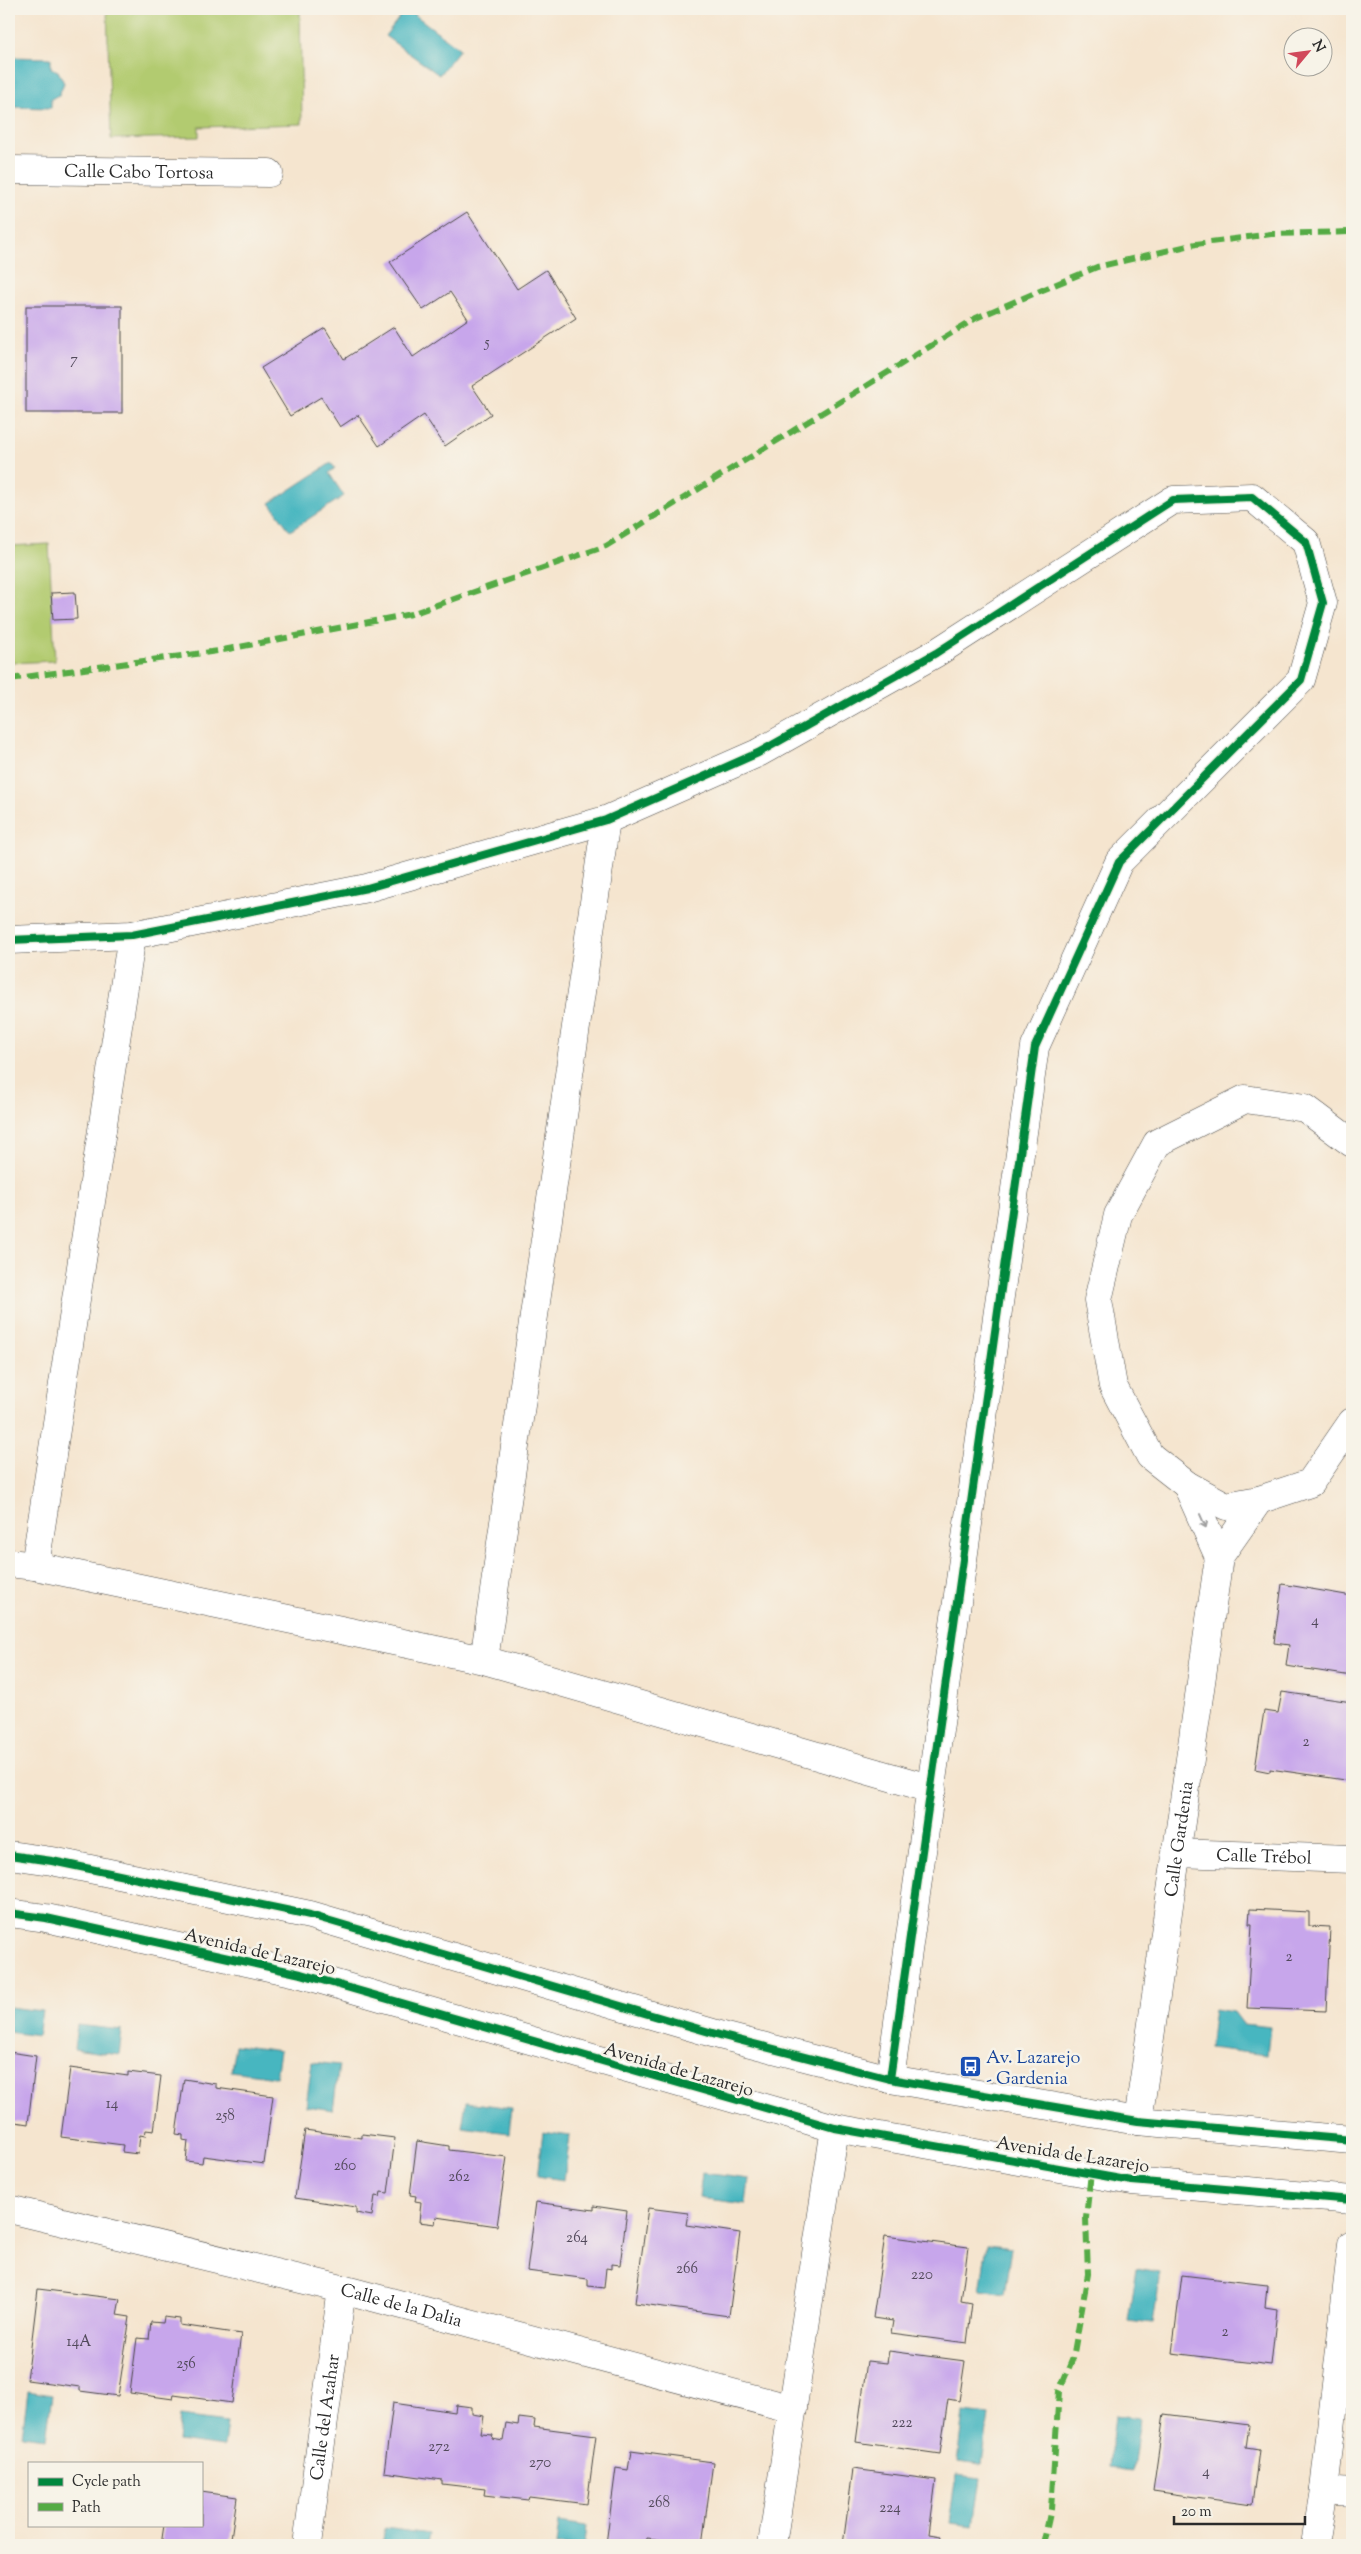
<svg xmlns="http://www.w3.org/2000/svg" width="1361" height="2554" font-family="'Sorts Mill Goudy',serif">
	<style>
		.green { fill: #b2cb70; stroke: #6e7b4e }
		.water { fill: #47b6c0; stroke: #397076 }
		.building { fill: #c7a6eb }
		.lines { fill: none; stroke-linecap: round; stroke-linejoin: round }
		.minor-casing { stroke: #494744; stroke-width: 29 }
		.minor { stroke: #fff; stroke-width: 28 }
		.quiet { stroke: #54ab44; stroke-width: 6; stroke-dasharray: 12 6; stroke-linecap: butt }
		.cycleway-casing { stroke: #f7f3e8; stroke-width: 11 }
		.cycleway { stroke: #00873e; stroke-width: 8 }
		.oneway { stroke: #a0a0a0 }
		.labels { text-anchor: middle; stroke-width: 5; stroke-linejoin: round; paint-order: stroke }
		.number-label { font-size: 15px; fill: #524a5b }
		.street-label { font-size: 18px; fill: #2b2b2b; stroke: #f7f3e8 }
		.transit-label { font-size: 18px; fill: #164399; stroke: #f7f3e8; text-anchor: start }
	</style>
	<rect width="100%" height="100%" fill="#f7f3e8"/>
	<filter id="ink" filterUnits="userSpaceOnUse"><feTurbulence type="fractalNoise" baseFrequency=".02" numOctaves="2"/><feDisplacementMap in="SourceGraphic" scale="10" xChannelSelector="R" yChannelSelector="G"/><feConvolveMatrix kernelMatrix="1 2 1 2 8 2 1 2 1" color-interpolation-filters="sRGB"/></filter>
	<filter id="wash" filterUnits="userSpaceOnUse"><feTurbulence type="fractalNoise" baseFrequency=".0096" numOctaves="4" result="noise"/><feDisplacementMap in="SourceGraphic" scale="20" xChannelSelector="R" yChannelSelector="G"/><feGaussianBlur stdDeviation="1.12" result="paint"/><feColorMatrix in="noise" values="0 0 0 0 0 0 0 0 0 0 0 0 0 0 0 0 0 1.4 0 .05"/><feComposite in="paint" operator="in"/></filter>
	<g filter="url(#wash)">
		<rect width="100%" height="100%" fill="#f5e5cf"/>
		<g class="green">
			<path d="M107 9H300L302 124 199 127V137L111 139Z"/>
			<path d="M49 544 55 661 9 663V546Z"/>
		</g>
		<g class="water">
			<path d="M400 9H417L415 15 460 49 439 75 385 36 401 15Z"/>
			<path d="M9 57 51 58V68L58 71 64 83 59 95 51 99V108L9 107Z"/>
			<path d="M331 463 335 468 329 473 344 496 290 531 270 503Z"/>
			<path d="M9 2007 42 2011 38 2036 9 2032Z"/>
			<path d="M1214 2009 1234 2012 1243 2024 1270 2027 1267 2055 1209 2048Z"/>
			<path d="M77 2025 122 2030 119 2055 74 2049Z"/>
			<path d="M235 2045 280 2051 276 2077 231 2071Z"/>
			<path d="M312 2062 339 2065 333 2110 306 2106Z"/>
			<path d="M466 2102 512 2108 509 2133 462 2127Z"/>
			<path d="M543 2132 570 2136 564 2180 537 2176Z"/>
			<path d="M702 2173 749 2179 746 2204 699 2198Z"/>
			<path d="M987 2245 1012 2248 1005 2295 980 2291Z"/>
			<path d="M1136 2268 1161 2272 1153 2324 1128 2321Z"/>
			<path d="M28 2391 52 2395 46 2439 22 2436Z"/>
			<path d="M964 2413 989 2416 982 2464 958 2461Z"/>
			<path d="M1115 2415 1140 2418 1133 2471 1109 2468Z"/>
			<path d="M180 2416 227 2422 224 2447 177 2441Z"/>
			<path d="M956 2475 981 2478 974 2526 949 2523Z"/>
			<path d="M559 2522 586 2526 584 2545H556Z"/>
			<path d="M385 2528 429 2534 427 2545H382Z"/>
		</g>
		<g id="blocks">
			<g class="building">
				<path d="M467 212 517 289 546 270 576 318 472 386 491 414 445 446 424 415 379 446 358 415 340 427 321 397 290 416 261 368 325 328 344 359 394 327 413 357 468 319 450 292 423 310 390 262Z"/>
				<rect x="26" y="306" width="96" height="107"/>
				<path d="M75 592 77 619 53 620 51 593Z"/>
				<path d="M1282 1584 1352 1596V1676L1286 1666 1289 1645 1274 1643Z"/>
				<path d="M1282 1692 1352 1702V1781L1270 1769V1772L1255 1769 1264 1711 1278 1713Z"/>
				<path d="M1250 1909 1309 1912V1926L1330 1927 1326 2011 1247 2008 1252 1924H1249Z"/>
				<path d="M9 2052 36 2056 28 2124 9 2121Z"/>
				<path d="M70 2068 128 2076V2072L161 2076 154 2131 146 2130 145 2136 140 2135 138 2154 122 2152 123 2145 61 2137Z"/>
				<path d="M184 2079 216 2084V2088L273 2096 264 2164 203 2156 202 2163 186 2161 188 2141 183 2140V2135L176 2134Z"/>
				<path d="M305 2130 362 2138V2134L395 2138 388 2193 381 2192 380 2197 375 2196 372 2216 356 2213V2207L295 2198Z"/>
				<path d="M417 2141 449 2146V2150L507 2157 497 2226 436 2217 435 2224 419 2222 421 2202 415 2201 416 2196 410 2195Z"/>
				<path d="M536 2202 594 2210V2206L627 2211 620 2265 612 2264V2269L606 2268 604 2288 588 2286V2279L527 2271Z"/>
				<path d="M648 2208 688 2213 686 2225 740 2233 729 2316 635 2303Z"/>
				<path d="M885 2236 968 2247 961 2301 972 2303 967 2343 891 2333 893 2321 873 2318Z"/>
				<path d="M1182 2275 1267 2285 1265 2308 1277 2310 1271 2365 1172 2353Z"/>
				<path d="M38 2289 120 2299 117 2315 130 2317 118 2396 80 2391V2387L27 2380Z"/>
				<path d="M164 2317 180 2319V2325L241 2334 232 2403 174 2395 173 2399 130 2393 137 2338 149 2339 151 2322 163 2323Z"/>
				<path d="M889 2351 965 2361 959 2401 948 2399 940 2454 856 2442 867 2361 887 2363Z"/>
				<path d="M393 2403 455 2412 456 2405 472 2407V2414L484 2416 481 2434 493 2435 492 2439 503 2441 506 2423 518 2425 519 2418 535 2420 534 2427 596 2435 587 2504 529 2497 528 2500 484 2495 485 2489 442 2484V2480L384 2472Z"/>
				<path d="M1164 2414 1249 2425 1246 2448 1259 2450 1252 2505 1153 2491Z"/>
				<path d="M631 2451 713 2462 702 2545 647 2538 646 2545 606 2544 616 2468 628 2470Z"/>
				<path d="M853 2469 936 2480 929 2534 941 2536 939 2545H843Z"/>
				<path d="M201 2492 237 2497 230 2545H161L164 2525H201Z"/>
			</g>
		</g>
	</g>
	<g filter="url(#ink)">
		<use href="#blocks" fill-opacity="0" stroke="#494744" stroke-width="1"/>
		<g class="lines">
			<defs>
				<g id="minor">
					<path id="s1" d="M9 170 269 173"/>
					<path d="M9 940 132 935 367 888 606 820 758 753 936 653 1173 500 1252 497 1306 542 1323 603 1301 680 1119 862 1035 1047 890 2079"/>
					<path d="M1352 1143 1305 1108 1245 1099 1157 1143 1118 1215 1098 1300 1113 1386 1150 1456 1187 1485 1226 1506 1259 1500 1310 1483 1352 1422"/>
					<path d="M1187 1485 1219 1557"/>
					<path d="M9 1563 35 1566 484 1660 932 1789"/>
					<path d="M35 1566 132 935"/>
					<path d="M484 1660 606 820"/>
					<path id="s2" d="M1175 1853 1352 1859"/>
					<path d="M9 1855 52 1861 310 1915 723 2036 890 2079 1138 2121 1352 2140"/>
					<path d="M9 1913 46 1918 301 1974 835 2128 1132 2181 1352 2200"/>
					<path id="s3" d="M1138 2121 1219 1557 1259 1500"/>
					<path id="s4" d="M9 2209 342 2289 793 2409"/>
					<path d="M1324 2490 1352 2492"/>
					<path id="s5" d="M307 2545 342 2289"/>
					<path d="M772 2545 835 2128"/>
					<path d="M1315 2545 1324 2490 1352 2244"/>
				</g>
			</defs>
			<use href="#minor" class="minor-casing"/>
			<use href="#minor" class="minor"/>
			<g class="quiet">
				<path d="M9 679 218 651 411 614 606 546 976 318 1097 267 1196 244 1271 234 1352 232"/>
				<path d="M1043 2545 1051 2509 1059 2391 1073 2358 1088 2274 1086 2218 1091 2173"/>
			</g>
			<defs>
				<g id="cycleway">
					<path d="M9 940 132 935 367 888 606 820 758 753 936 653 1173 500 1252 497 1306 542 1323 603 1301 680 1119 862 1035 1047 890 2079"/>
					<path d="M9 1855 52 1861 310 1915 723 2036 890 2079 1138 2121 1352 2140"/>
					<path d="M9 1913 46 1918 301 1974 835 2128 1132 2181 1352 2200"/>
				</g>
			</defs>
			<use href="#cycleway" class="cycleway-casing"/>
			<use href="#cycleway" class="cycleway"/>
		</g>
		<defs><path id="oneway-shaft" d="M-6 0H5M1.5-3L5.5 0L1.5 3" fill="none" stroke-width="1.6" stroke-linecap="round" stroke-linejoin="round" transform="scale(1.25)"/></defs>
		<use class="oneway" href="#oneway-shaft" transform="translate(1203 1521) rotate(66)"/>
	</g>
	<defs>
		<symbol id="bus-square" viewBox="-11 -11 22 22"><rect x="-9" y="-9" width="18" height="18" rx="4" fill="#1a4fb4" stroke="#f7f3e8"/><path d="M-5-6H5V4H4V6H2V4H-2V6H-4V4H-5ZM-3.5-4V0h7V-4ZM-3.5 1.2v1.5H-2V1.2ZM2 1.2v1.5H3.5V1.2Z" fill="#fff"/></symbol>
	</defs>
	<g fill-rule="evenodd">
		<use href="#bus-square" x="958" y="2054" width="25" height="25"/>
	</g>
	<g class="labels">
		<g class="number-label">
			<text x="487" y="347">5</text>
			<text x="74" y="364">7</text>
			<text x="1315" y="1625">4</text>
			<text x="1306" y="1746">2</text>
			<text x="1289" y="1961">2</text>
			<text x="112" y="2108">14</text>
			<text x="225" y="2120">258</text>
			<text x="345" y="2170">260</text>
			<text x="459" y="2181">262</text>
			<text x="577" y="2242">264</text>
			<text x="687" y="2273">266</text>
			<text x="922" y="2279">220</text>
			<text x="1225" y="2336">2</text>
			<text x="79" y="2346">14A</text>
			<text x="186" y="2368">256</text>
			<text x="902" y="2427">222</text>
			<text x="439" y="2451">272</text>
			<text x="540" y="2467">270</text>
			<text x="1206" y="2476">4</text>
			<text x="659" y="2507">268</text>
			<text x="890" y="2512">224</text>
		</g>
		<g class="street-label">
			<text dy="6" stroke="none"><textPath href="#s1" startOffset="130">Calle Cabo Tortosa</textPath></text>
			<text dy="6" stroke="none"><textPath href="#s3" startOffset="285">Calle Gardenia</textPath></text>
			<text dy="6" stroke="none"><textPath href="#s2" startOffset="89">Calle Trébol</textPath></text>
			<text transform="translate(260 1951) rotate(13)" y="6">Avenida de Lazarejo</text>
			<text transform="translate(679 2069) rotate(16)" y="6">Avenida de Lazarejo</text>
			<text transform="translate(1073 2154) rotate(9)" y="6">Avenida de Lazarejo</text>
			<text dy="6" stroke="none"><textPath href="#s4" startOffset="404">Calle de la Dalia</textPath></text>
			<text dy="6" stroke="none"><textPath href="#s5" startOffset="129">Calle del Azahar</textPath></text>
		</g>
		<g class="transit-label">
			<text x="986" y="2063">Av. Lazarejo<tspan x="986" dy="21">- Gardenia</tspan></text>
		</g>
	</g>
	<rect width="1361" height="2554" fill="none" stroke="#f7f3e8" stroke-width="30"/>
	<rect x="28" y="2462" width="175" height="65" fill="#f7f3e8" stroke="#a5a39c"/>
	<rect x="38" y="2478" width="25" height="8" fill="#00873e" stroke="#a5a39c"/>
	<text x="72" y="2486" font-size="15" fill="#2b2b2b">Cycle path</text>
	<rect x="38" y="2503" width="25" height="8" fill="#54ab44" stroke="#a5a39c"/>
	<text x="72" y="2512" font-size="15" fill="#2b2b2b">Path</text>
	<g transform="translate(1308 52) rotate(61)"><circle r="24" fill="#f7f3e8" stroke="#a5a39c"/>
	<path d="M0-4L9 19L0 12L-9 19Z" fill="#d1495b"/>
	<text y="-8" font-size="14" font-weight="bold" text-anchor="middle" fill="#2b2b2b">N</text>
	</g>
	<path d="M1174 2516v8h131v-8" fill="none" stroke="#2b2b2b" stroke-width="2.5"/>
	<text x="1181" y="2516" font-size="15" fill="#2b2b2b" stroke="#f7f3e8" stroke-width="4" paint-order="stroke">20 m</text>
</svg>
